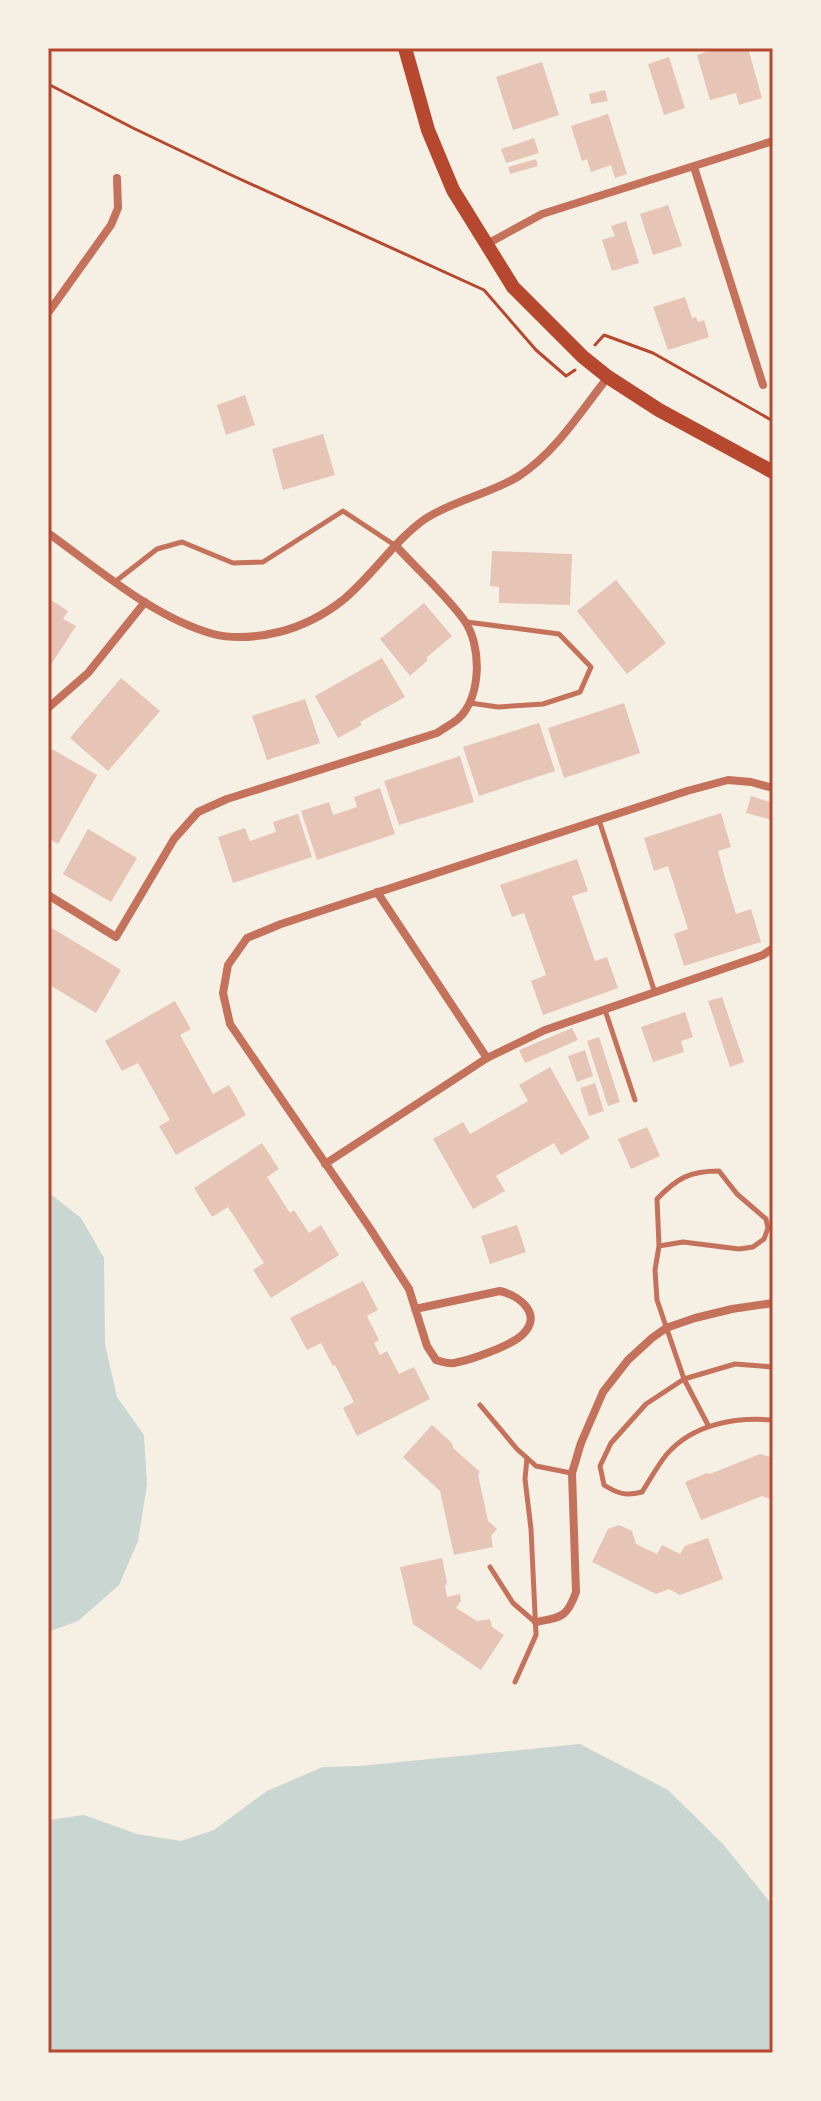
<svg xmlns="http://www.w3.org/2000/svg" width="821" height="2101" font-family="'Source Sans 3',sans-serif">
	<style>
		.water { fill: #c9d6d2 }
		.building { fill: #e6c5b7 }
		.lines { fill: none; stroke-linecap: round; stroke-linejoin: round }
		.path { stroke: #b5482f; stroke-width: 3 }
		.service { stroke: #c5725c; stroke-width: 5 }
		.minor { stroke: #c5725c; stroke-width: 8 }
		.secondary { stroke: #b5482f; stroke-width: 14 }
		.neatline { fill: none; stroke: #b5482f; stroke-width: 3 }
	</style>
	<rect width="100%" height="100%" fill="#f6efe4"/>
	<g class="water">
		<path d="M48 1192 81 1218 104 1258 105 1344 117 1397 144 1435 147 1485 138 1541 119 1585 78 1621 48 1632Z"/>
		<path d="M580 1744 668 1790 723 1844 773 1906V2053H48V1820L84 1815 137 1834 181 1841 214 1830 267 1791 323 1767 360 1766Z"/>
	</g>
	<g class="building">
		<path d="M719 48H748L762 98 739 105 736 93 710 100 697 55Z"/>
		<path d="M669 57 685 108 664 115 648 64Z"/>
		<path d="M542 62 559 115 513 130 496 77Z"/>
		<path d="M605 90 608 101 591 104 589 94Z"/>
		<path d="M608 114 627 174 615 178 611 165 591 172 587 159 582 161 571 126Z"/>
		<path d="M534 138 539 153 506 163 501 149Z"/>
		<path d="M536 159 538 166 510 174 508 167Z"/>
		<path d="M668 205 682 246 653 255 640 214Z"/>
		<path d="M626 221 639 263 612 271 602 240 615 236 611 226Z"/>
		<path d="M685 297 692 318 696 317 698 322 704 320 709 337 668 350 653 307Z"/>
		<path d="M245 395 255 425 226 435 217 405Z"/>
		<path d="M323 434 335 475 283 490 272 449Z"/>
		<path d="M492 551 572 554 570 605 499 603V587L490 586Z"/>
		<path d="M616 580 666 643 627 674 577 611Z"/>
		<path d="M48 598 68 611 63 619 76 626 50 666 48 664Z"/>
		<path d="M424 603 452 636 426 658 428 660 410 676 380 639Z"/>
		<path d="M382 658 405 697 360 722 362 725 338 738 315 696Z"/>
		<path d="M121 678 160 711 108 771 70 738Z"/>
		<path d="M305 699 320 743 267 760 252 716Z"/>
		<path d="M624 703 640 753 564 778 548 728Z"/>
		<path d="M539 723 555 771 479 796 463 747Z"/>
		<path d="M52 749 97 775 58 844 48 838V756Z"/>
		<path d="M460 756 474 802 399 825 384 781Z"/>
		<path d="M380 788 395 834 317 860 301 811 329 802 333 815 357 807 354 797Z"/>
		<path d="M751 796 773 803 772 820 746 813Z"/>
		<path d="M721 813 731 847 718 851 725 878 736 914 751 909 761 942 684 966 674 934 688 929 668 866 654 871 644 838Z"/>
		<path d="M298 814 312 857 233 883 218 837 245 828 250 841 276 832 273 822Z"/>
		<path d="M88 829 137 858 111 902 63 874Z"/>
		<path d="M577 859 588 891 572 896 595 961 607 957 618 988 543 1015 531 981 546 975 524 913 512 917 500 885Z"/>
		<path d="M52 928 121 970 96 1013 48 984V934Z"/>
		<path d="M722 997 744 1062 730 1067 708 1001Z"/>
		<path d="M175 1001 191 1029 180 1035 213 1094 229 1085 246 1115 176 1155 159 1126 170 1120 138 1063 122 1071 105 1041Z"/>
		<path d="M685 1012 693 1037 681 1041 684 1052 653 1062 641 1027Z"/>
		<path d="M572 1028 578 1040 525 1063 519 1050Z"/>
		<path d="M599 1037 620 1102 608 1106 587 1041Z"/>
		<path d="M585 1050 593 1076 577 1082 568 1056Z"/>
		<path d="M550 1067 590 1138 561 1155 554 1143 496 1176 505 1191 473 1209 433 1139 463 1122 470 1134 528 1101 519 1085Z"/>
		<path d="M595 1083 604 1111 589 1116 580 1088Z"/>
		<path d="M647 1127 660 1156 631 1169 618 1139Z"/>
		<path d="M262 1143 279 1169 267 1177 290 1213 294 1210 309 1233 321 1225 339 1255 271 1298 253 1270 264 1263 228 1207 212 1217 194 1188Z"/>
		<path d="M517 1225 526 1252 490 1264 481 1236Z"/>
		<path d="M363 1281 378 1310 367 1316 379 1340 374 1343 380 1355 387 1351 399 1374 414 1367 430 1399 357 1436 343 1408 354 1402 335 1365 333 1366 321 1343 307 1350 290 1318Z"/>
		<path d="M432 1425 452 1443 453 1448 480 1472 478 1474 488 1521 497 1529 491 1536 493 1547 454 1555 440 1491 403 1457Z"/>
		<path d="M760 1454 773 1458V1500L762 1496 701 1520 685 1482 707 1473 710 1474Z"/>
		<path d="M619 1525 632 1531 636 1544 657 1554 662 1545 680 1554 685 1546 708 1538 723 1579 680 1595 669 1589 656 1594 592 1562 608 1529Z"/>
		<path d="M442 1558 447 1582 445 1586 447 1597 460 1594 461 1601 456 1608 477 1621 490 1619 492 1627 504 1635 481 1670 413 1624 400 1567Z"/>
	</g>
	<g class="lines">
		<g class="path">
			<path d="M48 84 133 128 229 174 484 290 536 350 566 376 575 370"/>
			<path d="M595 345 604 335 653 353 773 421"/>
		</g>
		<g class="service">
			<path d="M116 581 157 549 182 542 233 563 263 562 343 511 396 546"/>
			<path d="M467 622 559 634 591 667 580 692 543 704 498 707 470 703"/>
			<path d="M599 820 655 993"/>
			<path d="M605 1010 635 1100"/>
			<path d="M659 1246 683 1242 739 1249 753 1247 764 1239 768 1228 766 1219 737 1194 719 1171C690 1171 677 1178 657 1199L659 1246 655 1270 657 1300 684 1379 708 1425"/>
			<path d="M773 1367 735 1364 684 1379 646 1404 611 1443 600 1466 604 1485C618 1494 626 1496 642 1492 650 1480 657 1466 667 1454 693 1424 735 1417 773 1420"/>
			<path d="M480 1405 517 1449 536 1466 571 1473"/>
			<path d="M490 1567 513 1603 535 1622"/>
			<path d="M515 1682 536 1635 531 1529 525 1479 527 1458"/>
		</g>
		<g class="minor">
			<path d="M694 167 763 385"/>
			<path d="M487 244 542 214 773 141"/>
			<path d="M48 313 111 225 118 208 117 178"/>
			<path d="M48 533C97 568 154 618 213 634 233 639 258 637 279 632 303 626 324 615 343 600 372 576 395 540 425 519 454 500 490 494 519 476 556 452 581 411 608 377"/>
			<path d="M48 708 88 673 145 602"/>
			<path d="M377 892 487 1058"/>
			<path d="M48 895 116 937 174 839 198 812 227 799 437 733C444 728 452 724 458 719 482 697 482 645 464 620 446 595 417 569 396 546"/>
			<path d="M325 1164 487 1058 545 1030 763 955 773 948"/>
			<path d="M415 1309 500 1291C520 1296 544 1315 522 1335 510 1346 471 1360 454 1363 448 1364 442 1362 436 1360L427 1346 409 1289 369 1227 230 1024 223 993 228 965 247 938 281 924 687 791 728 780 751 782 773 788"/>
			<path d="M536 1622C561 1617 567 1618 576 1592L572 1473 581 1443 603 1392 628 1360 652 1338 666 1328 695 1318 732 1309 773 1303"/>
		</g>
		<path class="secondary" d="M405 48 428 130 453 190 513 287 583 357 608 377 659 410 773 472"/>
	</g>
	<rect width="821" height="2101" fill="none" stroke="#f6efe4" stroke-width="100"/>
	<rect x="50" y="50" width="721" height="2001" class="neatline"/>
</svg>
